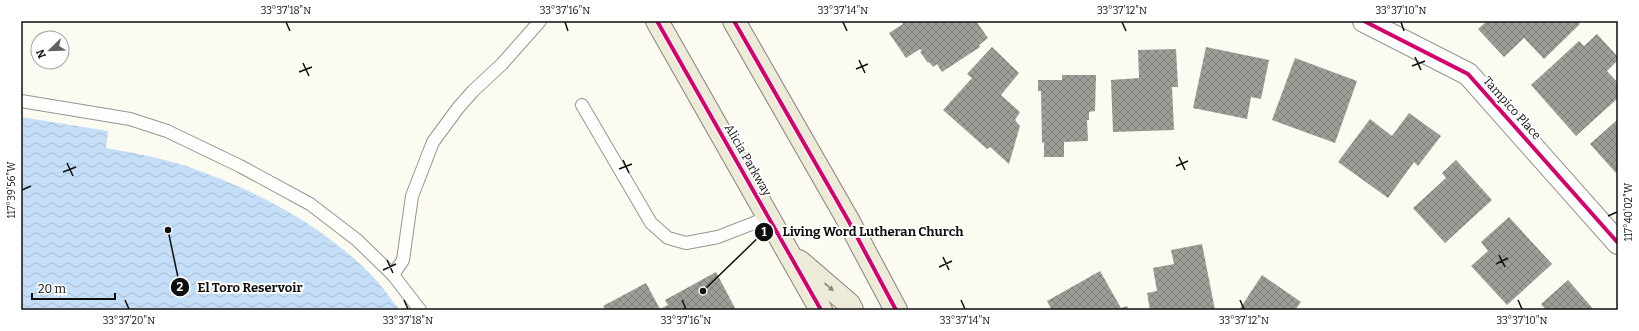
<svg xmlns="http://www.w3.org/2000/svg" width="1639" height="331" font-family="Bitter,serif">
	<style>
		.water { fill: url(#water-waves) }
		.building { fill: url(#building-cross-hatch) }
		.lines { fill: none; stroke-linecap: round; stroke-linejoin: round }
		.service-casing { stroke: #959591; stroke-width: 14 }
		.minor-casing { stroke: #959591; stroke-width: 24 }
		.primary-casing { stroke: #82827e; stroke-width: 24 }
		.service { stroke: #fefefd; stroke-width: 12 }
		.minor { stroke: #fefefd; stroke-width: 22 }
		.primary { stroke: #edebd8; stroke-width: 22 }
		.cycleway-casing { stroke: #fff; stroke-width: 6 }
		.cycleway { stroke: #d6006c; stroke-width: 4 }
		.oneway { fill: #89887d }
		.ticks { fill: none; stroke: #0e0e0e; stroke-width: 1.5 }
		.labels { text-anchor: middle; stroke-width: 4; stroke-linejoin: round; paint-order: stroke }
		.street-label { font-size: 12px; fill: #0e0e0e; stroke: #fff }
		.leader { fill: none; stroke: #0e0e0e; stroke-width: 1.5 }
		.callout-dot { fill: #0e0e0e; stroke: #fff; stroke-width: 1.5 }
		.mark-label { font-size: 12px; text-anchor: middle; font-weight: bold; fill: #fff }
		.callout-label { font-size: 13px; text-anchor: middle; font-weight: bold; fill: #0e0e0e; stroke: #fff; stroke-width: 4; stroke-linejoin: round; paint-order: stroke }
		.neatline { fill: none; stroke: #0e0e0e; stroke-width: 1.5 }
		.ticks-label { font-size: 10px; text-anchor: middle; fill: #0e0e0e }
	</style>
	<defs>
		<pattern id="water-waves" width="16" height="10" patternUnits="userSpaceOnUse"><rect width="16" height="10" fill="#c5def8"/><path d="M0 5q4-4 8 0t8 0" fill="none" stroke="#a8bdd3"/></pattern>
		<pattern id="building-cross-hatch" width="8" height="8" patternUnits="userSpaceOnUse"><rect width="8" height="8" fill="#9e9d98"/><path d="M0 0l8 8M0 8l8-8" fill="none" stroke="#7f7e7a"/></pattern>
	</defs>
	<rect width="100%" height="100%" fill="#fbfbf2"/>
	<path class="water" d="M21 117 108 131 106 148C134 153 162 158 189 167 258 191 327 227 377 281 385 290 392 301 400 310H21Z"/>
	<g class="building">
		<path d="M904 21H976L988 38 979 45 980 47 942 72 937 64 933 67 929 62 928 63 920 52 922 51 920 49 906 58 889 33 903 24 902 22Z"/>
		<path d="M1487 21H1582L1579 23 1580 24 1544 59 1524 38 1504 57 1478 29Z"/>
		<path d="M1597 34 1618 57V60L1607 71 1618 83V98L1576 136 1531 85 1579 41 1584 46Z"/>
		<path d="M992 47 1019 73 1001 95 1020 112 1015 120 1020 126 1009 164 990 147 987 149 943 110 972 78 967 74Z"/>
		<path d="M1206 47 1269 60 1261 99 1251 97 1247 119 1193 108Z"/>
		<path d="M1176 49 1178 87H1172L1174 130 1113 132 1111 80 1139 78 1138 50Z"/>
		<path d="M1295 58 1357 81 1335 143 1272 120Z"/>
		<path d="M1062 75H1096L1095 111 1089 112V120H1087L1088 141 1064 142V157H1044V142L1042 143 1041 91H1038V80H1062Z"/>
		<path d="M1409 113 1441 136 1418 166 1414 162 1388 198 1338 162 1370 119 1392 136Z"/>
		<path d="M1617 120 1618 171 1616 173 1590 144Z"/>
		<path d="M1456 160 1492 200 1445 243 1413 208 1446 178 1442 173Z"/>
		<path d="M1509 217 1552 264 1507 305 1471 266 1488 251 1481 242Z"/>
		<path d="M1202 244 1215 310H1150L1147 293 1157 291 1153 268 1174 264 1171 250Z"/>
		<path d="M1100 271 1121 308 1127 306 1129 310H1052L1047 301Z"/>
		<path d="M716 272 736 310H606L603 306 646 283 660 309 668 305 665 300Z"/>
		<path d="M1262 275 1301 302 1295 310H1239Z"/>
		<path d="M1568 280 1594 310H1546L1541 304Z"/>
	</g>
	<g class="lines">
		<defs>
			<g id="service">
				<path d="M21 101 130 119 167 131 240 166 310 204 357 240 393 275 420 310"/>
				<path d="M582 105 651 223 668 238 686 243 718 237 769 217"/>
				<path d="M393 275 403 260 412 196 433 142 458 108 473 91 502 64 540 21"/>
			</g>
			<path id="minor" d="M1364 21 1468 74 1618 243"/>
			<g id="primary">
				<path d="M657 21 821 310"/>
				<path d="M734 21 848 220 896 310"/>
				<path d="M799 261 849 304 852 310"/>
			</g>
		</defs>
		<use href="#service" class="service-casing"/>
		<use href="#minor" class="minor-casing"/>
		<use href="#primary" class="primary-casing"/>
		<use href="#service" class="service"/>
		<use href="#minor" class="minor"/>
		<use href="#primary" class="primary"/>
		<defs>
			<g id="cycleway">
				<path d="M657 21 821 310"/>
				<path d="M734 21 848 220 896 310"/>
				<path d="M1364 21 1468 74 1618 243"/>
			</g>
		</defs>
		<use href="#cycleway" class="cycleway-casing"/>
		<use href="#cycleway" class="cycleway"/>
	</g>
	<defs><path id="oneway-solid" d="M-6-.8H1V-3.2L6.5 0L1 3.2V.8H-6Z"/></defs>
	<use class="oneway" href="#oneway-solid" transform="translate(829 287) rotate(41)"/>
	<path class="ticks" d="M286 22 290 31M565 22 568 31M843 22 847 31M1122 22 1126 31M1401 22 1404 31M1415 57 1421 70M859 60 865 73M303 63 309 76M1412 66 1425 61M856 69 868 64M299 72 312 67M1179 157 1185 170M623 160 629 173M67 163 73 176M1176 166 1188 161M619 169 632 164M63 172 76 167M22 190 31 186M1608 216 1617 212M1499 255 1505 267M943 257 949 270M387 260 393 273M1496 264 1508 258M939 267 952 261M383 270 396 264M125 300 129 309M404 300 408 309M682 300 686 309M961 300 965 309M1240 300 1244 309M1518 300 1522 309"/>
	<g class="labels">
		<g class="street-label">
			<text transform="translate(1512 108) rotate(48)" y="4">Tampico Place</text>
			<text transform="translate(748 160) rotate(60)" y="4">Alicia Parkway</text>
		</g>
	</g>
	<path class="leader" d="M703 291L764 232M168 230L180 287"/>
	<g class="callout-dot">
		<circle cx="703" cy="291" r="4"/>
		<circle cx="168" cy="230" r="4"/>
		<circle cx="764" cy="232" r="10"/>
		<circle cx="180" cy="287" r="10"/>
	</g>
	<g class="mark-label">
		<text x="764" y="236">1</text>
		<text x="180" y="291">2</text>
	</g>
	<g class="callout-label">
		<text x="873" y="236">Living Word Lutheran Church</text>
		<text x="250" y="292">El Toro Reservoir</text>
	</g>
	<rect width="1639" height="331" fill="none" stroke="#ffffff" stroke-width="44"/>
	<g transform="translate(50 50) rotate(247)"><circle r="19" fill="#ffffff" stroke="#9f9f9f"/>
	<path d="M0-3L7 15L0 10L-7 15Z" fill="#61615e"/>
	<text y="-6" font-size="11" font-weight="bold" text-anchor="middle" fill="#0e0e0e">N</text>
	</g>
	<path d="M32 293v6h83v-6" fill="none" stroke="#0e0e0e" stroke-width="2"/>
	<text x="38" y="293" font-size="12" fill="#0e0e0e" stroke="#ffffff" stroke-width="3" paint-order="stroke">20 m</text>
	<rect x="22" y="22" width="1595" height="287" class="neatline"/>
	<g class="ticks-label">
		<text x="286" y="14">33°37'18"N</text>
		<text x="565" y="14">33°37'16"N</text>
		<text x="843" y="14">33°37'14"N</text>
		<text x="1122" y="14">33°37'12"N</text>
		<text x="1401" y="14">33°37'10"N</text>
		<text transform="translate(11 190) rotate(-90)" y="4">117°39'56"W</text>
		<text transform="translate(1628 212) rotate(-90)" y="4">117°40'02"W</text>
		<text x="129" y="324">33°37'20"N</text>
		<text x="408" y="324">33°37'18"N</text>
		<text x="686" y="324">33°37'16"N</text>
		<text x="965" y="324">33°37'14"N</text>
		<text x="1244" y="324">33°37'12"N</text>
		<text x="1522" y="324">33°37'10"N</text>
	</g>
</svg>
